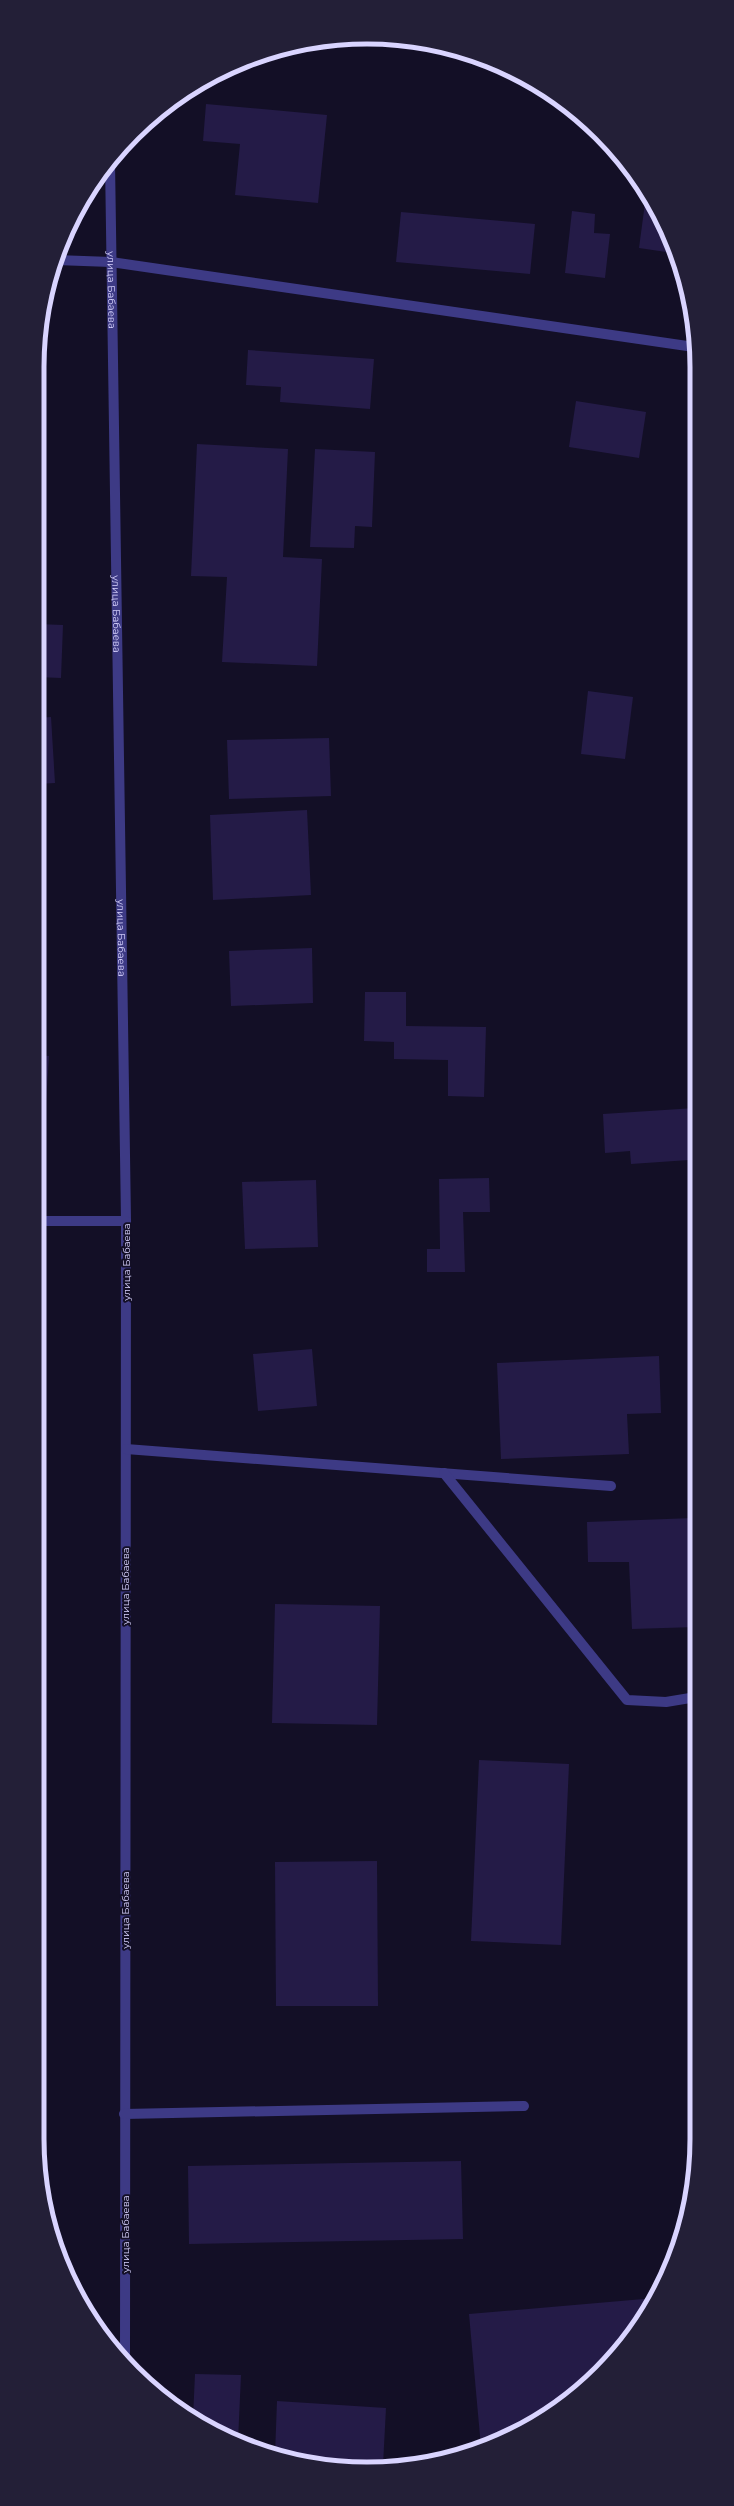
<svg xmlns="http://www.w3.org/2000/svg" width="734" height="2506" font-family="Montserrat,sans-serif">
	<style>
		.building { fill: #241b47 }
		.lines { fill: none; stroke-linecap: round; stroke-linejoin: round }
		.minor { stroke: #3d3a85; stroke-width: 10 }
		.labels { text-anchor: middle; stroke-width: 4; stroke-linejoin: round; paint-order: stroke }
		.street-label { font-size: 10px; fill: #d9d4ff; stroke: #130f26 }
		.rim { fill: none; stroke: #d9d4ff; stroke-width: 5 }
	</style>
	<rect width="100%" height="100%" fill="#130f26"/>
	<g class="building">
		<path d="M206 104 327 115 318 203 235 195 240 144 203 141Z"/>
		<path d="M645 203 651 204 663 221 673 253 639 248Z"/>
		<path d="M572 211 595 214 594 233 610 234 605 278 565 273Z"/>
		<path d="M401 212 535 224 530 274 396 262Z"/>
		<path d="M45 297H47L44 362 38 361Z"/>
		<path d="M248 350 374 359 370 409 280 402 281 387 246 385Z"/>
		<path d="M576 401 646 412 639 458 569 447Z"/>
		<path d="M197 444 288 449 283 557 322 559 317 666 222 662 227 577 191 576Z"/>
		<path d="M315 449 375 452 372 527 355 526 354 548 310 547Z"/>
		<path d="M37 482H40L38 505H37Z"/>
		<path d="M37 624 63 625 61 678 37 677Z"/>
		<path d="M588 691 633 697 625 759 581 754Z"/>
		<path d="M51 717 55 783 37 784V718Z"/>
		<path d="M329 738 331 796 229 799 227 740Z"/>
		<path d="M307 810 311 895 213 900 210 815Z"/>
		<path d="M43 890 44 938H37V891Z"/>
		<path d="M37 947H40L42 983 37 984Z"/>
		<path d="M312 948 313 1003 231 1006 229 951Z"/>
		<path d="M365 992H406V1026L486 1027 484 1097 448 1096V1060L394 1059V1042L364 1041Z"/>
		<path d="M37 1055 49 1056 44 1134 37 1133Z"/>
		<path d="M695 1108 696 1188H691L689 1160 631 1164 630 1151 605 1153 603 1114Z"/>
		<path d="M489 1178 490 1212H463L465 1272H427V1249H440L439 1179Z"/>
		<path d="M316 1180 318 1247 245 1249 242 1182Z"/>
		<path d="M37 1249 42 1250 40 1297H37Z"/>
		<path d="M312 1349 317 1406 258 1411 253 1354Z"/>
		<path d="M659 1356 661 1413 627 1414 629 1454 501 1459 497 1363Z"/>
		<path d="M693 1518 696 1627 632 1629 629 1562H588L587 1522Z"/>
		<path d="M275 1604 380 1606 377 1725 272 1723Z"/>
		<path d="M479 1760 569 1764 561 1945 471 1941Z"/>
		<path d="M377 1861 378 2006H276L275 1862Z"/>
		<path d="M461 2161 463 2239 189 2244 188 2166Z"/>
		<path d="M655 2298 615 2357 568 2401 513 2435 481 2447 469 2314Z"/>
		<path d="M195 2374 241 2375 238 2441 221 2435 193 2418Z"/>
		<path d="M277 2401 386 2408 383 2465 345 2468 275 2455Z"/>
	</g>
	<g class="lines">
		<g class="minor">
			<path id="s1" d="M110 162 126 1221 125 2363"/>
			<path d="M56 260 111 262 694 347"/>
			<path d="M37 1221H126"/>
			<path d="M126 1449 611 1486"/>
			<path d="M444 1473 627 1700 666 1702 696 1697"/>
			<path d="M124 2114 524 2106"/>
		</g>
	</g>
	<g class="labels">
		<g class="street-label">
			<text dy="4" stroke="none"><textPath href="#s1" startOffset="128">улица Бабаева</textPath></text>
			<text dy="4" stroke="none"><textPath href="#s1" startOffset="452">улица Бабаева</textPath></text>
			<text dy="4" stroke="none"><textPath href="#s1" startOffset="776">улица Бабаева</textPath></text>
			<text transform="translate(126 1262) rotate(-90)" y="4">улица Бабаева</text>
			<text transform="translate(125 1586) rotate(-90)" y="4">улица Бабаева</text>
			<text transform="translate(125 1910) rotate(-90)" y="4">улица Бабаева</text>
			<text transform="translate(125 2234) rotate(-90)" y="4">улица Бабаева</text>
		</g>
	</g>
	<path d="M0 0H734V2506H0ZM367 44H367A323 323 0 0 1 690 367V2139A323 323 0 0 1 367 2462H367A323 323 0 0 1 44 2139V367A323 323 0 0 1 367 44Z" fill="#231f37" fill-rule="evenodd"/>
	<path class="rim" d="M367 44H367A323 323 0 0 1 690 367V2139A323 323 0 0 1 367 2462H367A323 323 0 0 1 44 2139V367A323 323 0 0 1 367 44Z"/>
</svg>
